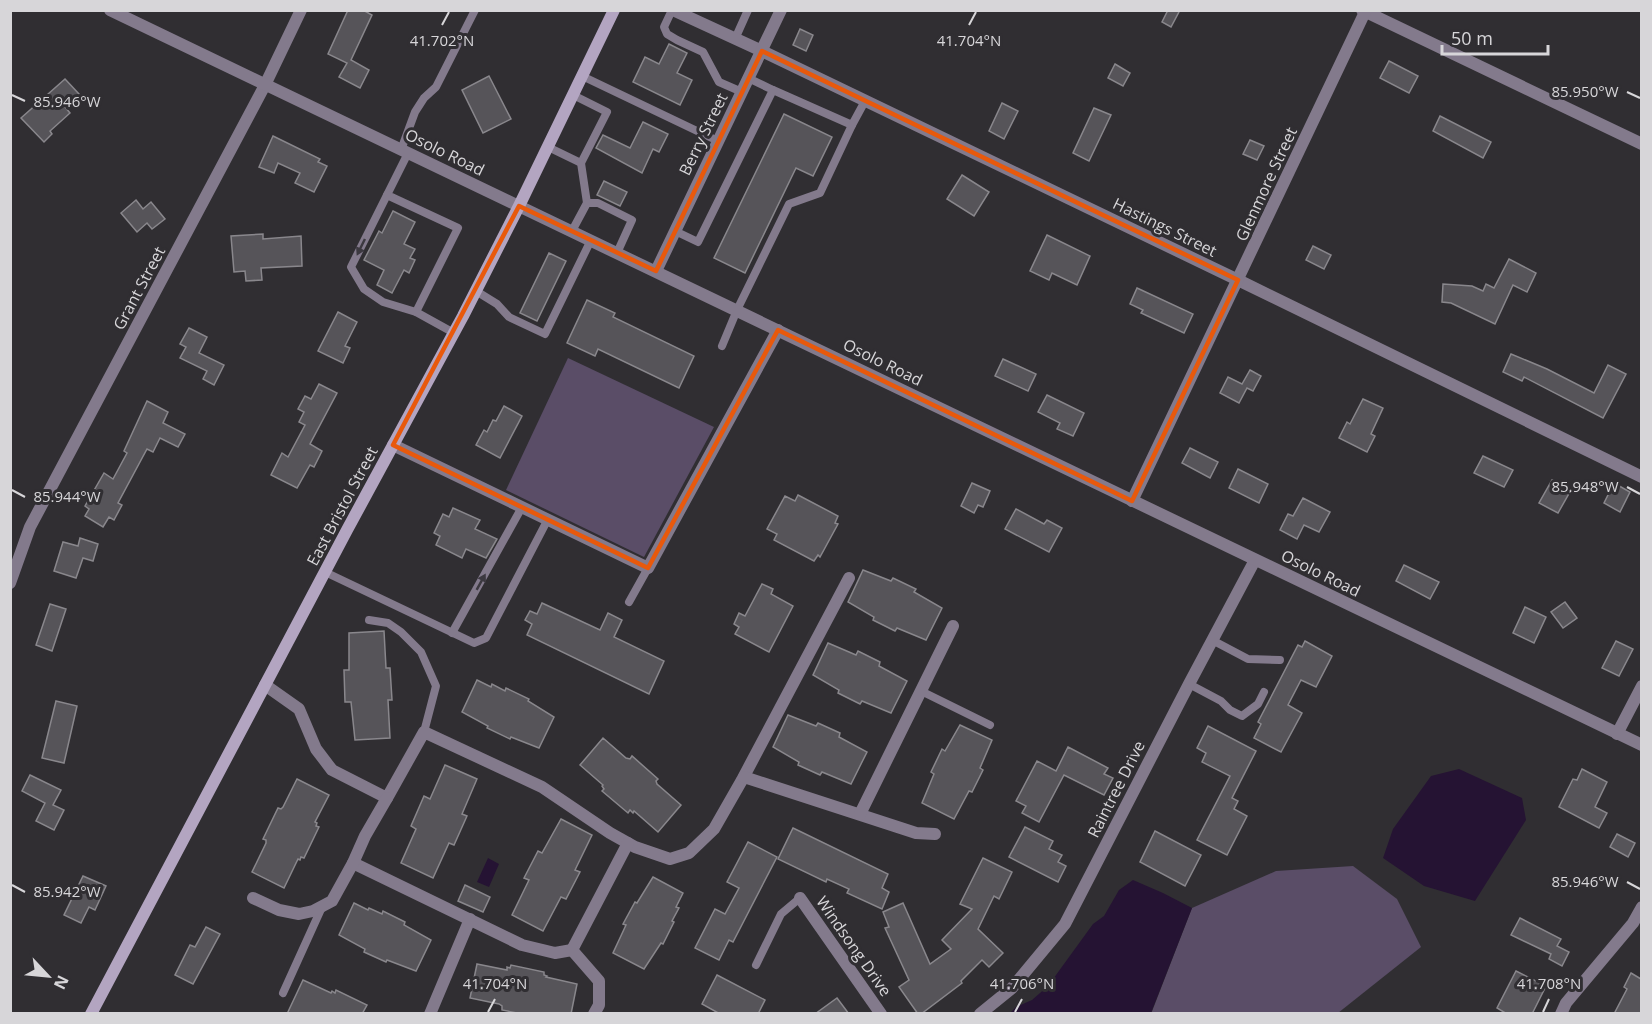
<svg xmlns="http://www.w3.org/2000/svg" width="1652" height="1024" font-family="'Open Sans',sans-serif">
	<style>
		.green { fill: #5a4d67 }
		.water { fill: #251333 }
		.building { fill: #565459; stroke: #89878c; stroke-width: 1.5 }
		.lines { fill: none; stroke-linecap: round; stroke-linejoin: round }
		.service { stroke: #837a8c; stroke-width: 8 }
		.minor { stroke: #837a8c; stroke-width: 12 }
		.tertiary { stroke: #837a8c; stroke-width: 12 }
		.secondary { stroke: #b3a5c1; stroke-width: 12 }
		.oneway { fill: #3c3940 }
		.marked { fill: none; stroke: #e8590c; stroke-width: 4.5; stroke-linejoin: round }
		.ticks { fill: none; stroke: #d7d6d9; stroke-width: 2 }
		.labels { text-anchor: middle; stroke-width: 6; stroke-linejoin: round; paint-order: stroke }
		.street-label { font-size: 16px; fill: #d7d6d9; stroke: #302e32 }
		.ticks-label { font-size: 15px; text-anchor: middle; fill: #d7d6d9; stroke: #302e32; stroke-width: 6; stroke-linejoin: round; paint-order: stroke }
	</style>
	<rect width="100%" height="100%" fill="#302e32"/>
	<g class="green">
		<path d="M568 358 714 427 644 557 506 490Z"/>
		<path d="M1353 866 1397 899 1421 947 1338 1013 1151 1014 1192 908 1276 871Z"/>
	</g>
	<g class="water">
		<path d="M1459 769 1522 798 1526 820 1475 901 1424 886 1383 858 1393 829 1431 776Z"/>
		<path d="M488 858 499 864 489 887 477 882Z"/>
		<path d="M1133 880 1163 893 1192 908 1151 1013H1010L1016 1007 1032 1000 1048 986 1093 924 1104 916 1119 890Z"/>
	</g>
	<g class="building">
		<path d="M348 10H363L372 15 351 60 369 70 360 88 339 77 347 63 328 54Z"/>
		<path d="M1168 10H1180L1171 27 1162 22Z"/>
		<path d="M800 29 813 35 806 51 793 45Z"/>
		<path d="M669 44 687 53 677 73 692 80 680 105 633 82 645 57 659 64Z"/>
		<path d="M1389 61 1418 76 1409 93 1380 78Z"/>
		<path d="M1115 64 1130 73 1123 86 1108 78Z"/>
		<path d="M489 76 511 119 483 133 462 90Z"/>
		<path d="M65 79 79 94 65 107 70 113 50 131 52 134 44 142 21 118Z"/>
		<path d="M1002 103 1018 111 1004 139 989 131Z"/>
		<path d="M1094 108 1111 115 1089 161 1073 153Z"/>
		<path d="M784 114 832 137 813 176 796 168 745 273 714 258Z"/>
		<path d="M1440 116 1491 142 1483 158 1433 131Z"/>
		<path d="M643 122 668 134 659 152 653 149 642 173 596 148 603 135 630 148Z"/>
		<path d="M273 136 320 159 318 162 327 166 314 192 295 183 300 173 278 163 274 173 259 167Z"/>
		<path d="M1250 140 1264 146 1257 160 1243 154Z"/>
		<path d="M962 175 989 192 974 216 947 199Z"/>
		<path d="M604 181 627 192 620 206 597 195Z"/>
		<path d="M136 200 143 209 151 202 165 219 152 229 147 223 137 232 121 213Z"/>
		<path d="M393 211 415 222 404 244 415 249 410 258 415 260 409 273 404 270 392 293 377 285 384 270 364 260 379 231 382 233Z"/>
		<path d="M263 234V239L301 236 302 266 261 268 262 280 246 281 245 271 234 272 231 236Z"/>
		<path d="M1047 235 1090 256 1077 285 1052 273 1049 280 1030 271Z"/>
		<path d="M1313 246 1331 255 1324 269 1306 260Z"/>
		<path d="M549 253 566 261 537 321 520 313Z"/>
		<path d="M1509 259 1536 273 1527 292 1513 285 1495 324 1451 303 1442 302 1443 284 1472 286 1483 291 1486 284 1494 288Z"/>
		<path d="M1137 288 1193 314 1184 333 1141 313 1143 310 1130 304Z"/>
		<path d="M587 300 615 313 613 317 694 356 679 388 598 349 595 356 567 343Z"/>
		<path d="M338 312 357 322 345 346 350 348 343 363 318 351Z"/>
		<path d="M189 328 207 337 199 353 224 365 214 385 203 379 207 371 180 358 186 347 180 344Z"/>
		<path d="M1511 354 1547 369 1594 393 1608 365 1626 374 1603 418 1524 377 1522 381 1503 372Z"/>
		<path d="M1003 359 1036 374 1028 391 995 376Z"/>
		<path d="M1250 370 1261 376 1253 391 1247 388 1239 403 1220 393 1228 377 1242 384Z"/>
		<path d="M319 384 337 393 310 444 322 451 314 467 310 465 297 488 271 475 282 453 288 457 305 425 299 422 304 412 298 409 305 396 311 399Z"/>
		<path d="M1047 395 1084 413 1073 436 1057 429 1060 423 1038 412Z"/>
		<path d="M1363 399 1383 408 1371 434 1375 436 1367 452 1339 438 1347 422 1350 424Z"/>
		<path d="M147 401 168 412 163 423 185 434 178 447 160 438 153 452 147 449 118 503 122 505 114 520 109 517 103 527 85 516 89 509 85 506 104 473 113 479 127 453 124 451Z"/>
		<path d="M504 406 522 416 500 458 476 445 484 430 487 432 493 420 496 421Z"/>
		<path d="M1190 448 1218 462 1210 478 1182 463Z"/>
		<path d="M1483 456 1513 470 1504 487 1474 473Z"/>
		<path d="M1238 469 1268 484 1259 503 1229 488Z"/>
		<path d="M1552 480 1571 490 1558 513 1539 503Z"/>
		<path d="M972 483 990 491 983 507 978 505 974 513 961 506Z"/>
		<path d="M1614 483 1630 492 1620 512 1604 503Z"/>
		<path d="M798 495 838 516 835 523 838 524 820 557 818 555 814 561 774 540 777 534 767 529 785 496 795 501Z"/>
		<path d="M1303 498 1330 512 1319 532 1304 525 1297 539 1280 530 1288 514 1293 516Z"/>
		<path d="M453 508 480 520 475 529 497 539 486 558 466 549 462 558 436 545 440 536 434 533 443 514 449 517Z"/>
		<path d="M1016 509 1044 524 1047 520 1062 528 1049 552 1005 529Z"/>
		<path d="M80 538 98 544 93 561 83 558 76 578 54 571 63 542 78 546Z"/>
		<path d="M1404 565 1439 582 1430 599 1396 581Z"/>
		<path d="M863 570 891 581 893 578 916 589 914 592 942 608 926 640 897 628 895 631 873 620 874 617 848 602Z"/>
		<path d="M762 584 773 589 771 594 793 606 769 652 735 634 739 627 734 624 739 613 745 616Z"/>
		<path d="M1565 602 1577 618 1563 628 1551 612Z"/>
		<path d="M542 603 600 630 608 613 622 620 614 637 664 661 649 694 527 635 532 624 525 620 530 611 537 614Z"/>
		<path d="M50 604 66 609 52 651 36 645Z"/>
		<path d="M1525 607 1546 617 1534 643 1513 633Z"/>
		<path d="M384 631 386 668H390L392 700H388L390 738 355 740 351 702H345L344 670H349V633Z"/>
		<path d="M1305 641 1332 656 1316 687 1301 680 1288 705 1302 713 1281 752 1254 738 1261 724 1258 722 1298 645 1302 647Z"/>
		<path d="M1616 641 1633 649 1619 676 1602 668Z"/>
		<path d="M828 643 856 655 858 651 880 662 879 666 907 681 891 713 862 701 860 704 838 693 839 690 813 675Z"/>
		<path d="M477 680 491 687 492 684 505 691 506 688 529 699 528 701 554 717 539 748 511 737 510 739 487 728 488 726 462 712Z"/>
		<path d="M56 701 77 706 64 763 42 758Z"/>
		<path d="M788 715 816 726 818 723 840 733 839 737 867 752 851 784 822 772 820 775 798 765 799 762 773 747Z"/>
		<path d="M960 725 992 740 980 768 983 770 972 792 969 791 954 819 922 803 934 774 931 772 942 749 945 751Z"/>
		<path d="M1208 726 1256 751 1232 798 1238 801 1234 809 1247 816 1227 855 1197 840 1230 776 1202 762 1206 753 1197 748Z"/>
		<path d="M603 738 626 758 630 759 632 756 658 779 656 781 657 784 681 805 658 832 634 811 633 813 630 810 628 813 602 791 604 789 602 786 603 785 580 765Z"/>
		<path d="M1068 747 1108 768 1104 774 1113 778 1104 795 1064 775 1039 822 1022 813 1026 806 1016 801 1037 761 1056 771Z"/>
		<path d="M445 765 477 779 462 814 467 816 454 845 449 843 433 878 401 863 416 829 411 826 424 796 430 799Z"/>
		<path d="M1582 769 1607 782 1595 807 1607 813 1599 828 1559 807 1573 779 1577 780Z"/>
		<path d="M30 775 61 790 53 805 64 810 54 830 36 821 45 803 22 791Z"/>
		<path d="M297 779 329 795 315 822 317 823 316 826 319 827 304 858 301 857 300 860 298 859 284 888 252 872 266 843V840L263 839 278 808 281 809 283 807Z"/>
		<path d="M561 819 592 835 575 870 580 872 566 899 561 897 543 931 512 915 529 880 524 878 538 851 542 853Z"/>
		<path d="M1025 827 1053 841 1049 849 1062 855 1058 862 1066 866 1058 882 1009 857Z"/>
		<path d="M793 828 888 874 882 888 889 892 882 909 847 893 849 889 827 879 826 882 778 859Z"/>
		<path d="M1155 831 1201 855 1185 886 1140 862Z"/>
		<path d="M1617 834 1635 843 1628 857 1610 847Z"/>
		<path d="M748 842 777 857 733 942 729 940 719 960 695 948 715 909 725 914 739 888 727 882Z"/>
		<path d="M983 858 1012 872 999 899 994 896 978 929 1003 953 989 967 982 960 961 981 962 983 921 1014H918L899 987 909 980 885 928 889 927 883 912 903 903 930 964 951 949 942 940 972 909 960 904Z"/>
		<path d="M83 876 106 886 95 910 89 907 81 923 64 915Z"/>
		<path d="M653 877 683 893 676 907 679 908 672 921 674 922 663 944 661 943 644 969 613 953 626 925 623 924 635 902 637 903Z"/>
		<path d="M465 885 490 897 483 912 458 901Z"/>
		<path d="M354 903 368 910 369 908 382 914 383 911 405 922 404 925 431 940 416 971 387 960 386 962 364 952 365 949 339 935Z"/>
		<path d="M1520 918 1561 939 1557 946 1569 952 1562 966 1549 959 1551 954 1511 935Z"/>
		<path d="M206 927 220 934 193 984 175 975 190 945 195 947Z"/>
		<path d="M477 964 507 970V967L510 968 511 965 544 972V975L547 976 546 977 577 984 571 1014H522L502 1010V1006L499 1004 470 998Z"/>
		<path d="M1516 971 1546 986 1532 1014H1507L1497 1008Z"/>
		<path d="M1631 973 1641 979V1014H1614L1627 989 1624 987Z"/>
		<path d="M717 975 765 1000 758 1014H720L702 1004Z"/>
		<path d="M303 980 331 993 332 991 335 993 336 990 367 1005 362 1014H287Z"/>
		<path d="M837 998 849 1014H815Z"/>
	</g>
	<g class="lines">
		<g class="service">
			<path d="M672 10 664 27 667 34 677 40 703 52 719 82 742 92"/>
			<path d="M735 39 748 10"/>
			<path d="M582 76 718 141"/>
			<path d="M773 90 852 125 865 101"/>
			<path d="M573 95 607 112 581 163"/>
			<path d="M548 147 581 163 587 203 572 231"/>
			<path d="M401 150 415 112 424 98 436 87 475 10"/>
			<path d="M408 153 387 195 458 228 416 312 454 333"/>
			<path d="M387 195 351 267 364 289 383 302 416 312"/>
			<path d="M587 203H598L632 220 617 253"/>
			<path d="M675 231 698 242 773 90 748 78"/>
			<path d="M476 291 497 304 509 317 545 334 591 240"/>
			<path d="M722 346 737 310 789 204 820 193 852 125"/>
			<path d="M325 572 474 643 486 638 548 519"/>
			<path d="M629 602 648 568"/>
			<path d="M369 620 388 623 401 632 421 652 436 686 424 732"/>
			<path d="M452 633 522 507"/>
			<path d="M1212 640 1248 659 1280 660"/>
			<path d="M1189 684 1221 701 1230 710 1242 716 1258 704 1264 692"/>
			<path d="M921 691 990 725"/>
			<path d="M756 965 781 914 800 898"/>
			<path d="M283 993 322 907"/>
		</g>
		<g class="minor">
			<path d="M673 10 762 51 1238 280 1642 477"/>
			<path d="M1362 10 1642 144"/>
			<path d="M656 271 781 10"/>
			<path d="M393 445 648 568 778 330"/>
			<path d="M1132 501 1366 10"/>
			<path d="M10 583 30 527 265 85 301 10"/>
			<path d="M265 685 299 709 316 749 332 770 387 798 424 732 542 787 610 833 635 847 670 859 689 853 714 829 742 780 849 578"/>
			<path d="M1617 734 1642 686"/>
			<path d="M744 777 916 833 935 834"/>
			<path d="M860 814 953 626"/>
			<path d="M353 863 522 945 555 953 572 950"/>
			<path d="M253 898 279 910 299 914 313 911 332 901 353 863 365 836 387 798"/>
			<path d="M800 898 881 1014"/>
			<path d="M430 1014 470 919"/>
			<path d="M594 1014 599 1005V981L572 950 628 843"/>
			<path d="M980 1014 1012 988 1065 924 1189 684 1255 560"/>
			<path d="M1561 1014 1566 1003 1633 923 1642 907"/>
		</g>
		<path class="tertiary" d="M110 10 1642 745"/>
		<path class="secondary" d="M91 1014 347 530 463 316 519 206 614 10"/>
	</g>
	<defs><path id="oneway-solid" d="M-6-.8H1V-3.2L6.5 0L1 3.2V.8H-6Z" transform="scale(1.5)"/></defs>
	<g class="oneway">
		<use href="#oneway-solid" transform="translate(361 247) rotate(116)"/>
		<use href="#oneway-solid" transform="translate(481 582) rotate(-61)"/>
	</g>
	<path class="marked" d="M762 51 1238 280 1132 501 778 330 648 568 393 445 519 206 656 271Z"/>
	<path class="ticks" d="M442 25 449 12M969 25 976 12M1627 92 1640 98M12 95 25 101M1627 487 1640 494M12 490 25 497M1627 882 1640 889M12 885 25 892M488 1012 495 999M1015 1012 1022 999M1543 1012 1549 999"/>
	<g class="labels">
		<g class="street-label">
			<text transform="translate(703 134) rotate(-64)" y="6">Berry Street</text>
			<text transform="translate(445 152) rotate(26)" y="6">Osolo Road</text>
			<text transform="translate(1266 184) rotate(-65)" y="6">Glenmore Street</text>
			<text transform="translate(1165 227) rotate(26)" y="6">Hastings Street</text>
			<text transform="translate(139 288) rotate(-62)" y="6">Grant Street</text>
			<text transform="translate(883 362) rotate(26)" y="6">Osolo Road</text>
			<text transform="translate(342 506) rotate(-62)" y="6">East Bristol Street</text>
			<text transform="translate(1321 573) rotate(26)" y="6">Osolo Road</text>
			<text transform="translate(1116 789) rotate(-63)" y="6">Raintree Drive</text>
			<text transform="translate(854 946) rotate(55)" y="6">Windsong Drive</text>
		</g>
	</g>
	<g class="ticks-label">
		<text x="442" y="46">41.702°N</text>
		<text x="969" y="46">41.704°N</text>
		<text x="1585" y="97">85.950°W</text>
		<text x="67" y="107">85.946°W</text>
		<text x="1585" y="492">85.948°W</text>
		<text x="67" y="502">85.944°W</text>
		<text x="1585" y="887">85.946°W</text>
		<text x="67" y="897">85.942°W</text>
		<text x="495" y="989">41.704°N</text>
		<text x="1022" y="989">41.706°N</text>
		<text x="1549" y="989">41.708°N</text>
	</g>
	<rect width="1652" height="1024" fill="none" stroke="#d7d6d9" stroke-width="24"/>
	<g transform="translate(48 976) rotate(116)" stroke="#302e32" stroke-width="4.5" paint-order="stroke">
	<path d="M0-4.5L10 22L0 15L-10 22Z" fill="#d7d6d9"/>
	<text y="-9" font-size="16" font-weight="bold" text-anchor="middle" fill="#d7d6d9">N</text>
	</g>
	<path d="M1442 45v9h106v-9" fill="none" stroke="#d7d6d9" stroke-width="3"/>
	<text x="1451" y="45" font-size="18" fill="#d7d6d9" stroke="#302e32" stroke-width="4.5" paint-order="stroke">50 m</text>
</svg>
